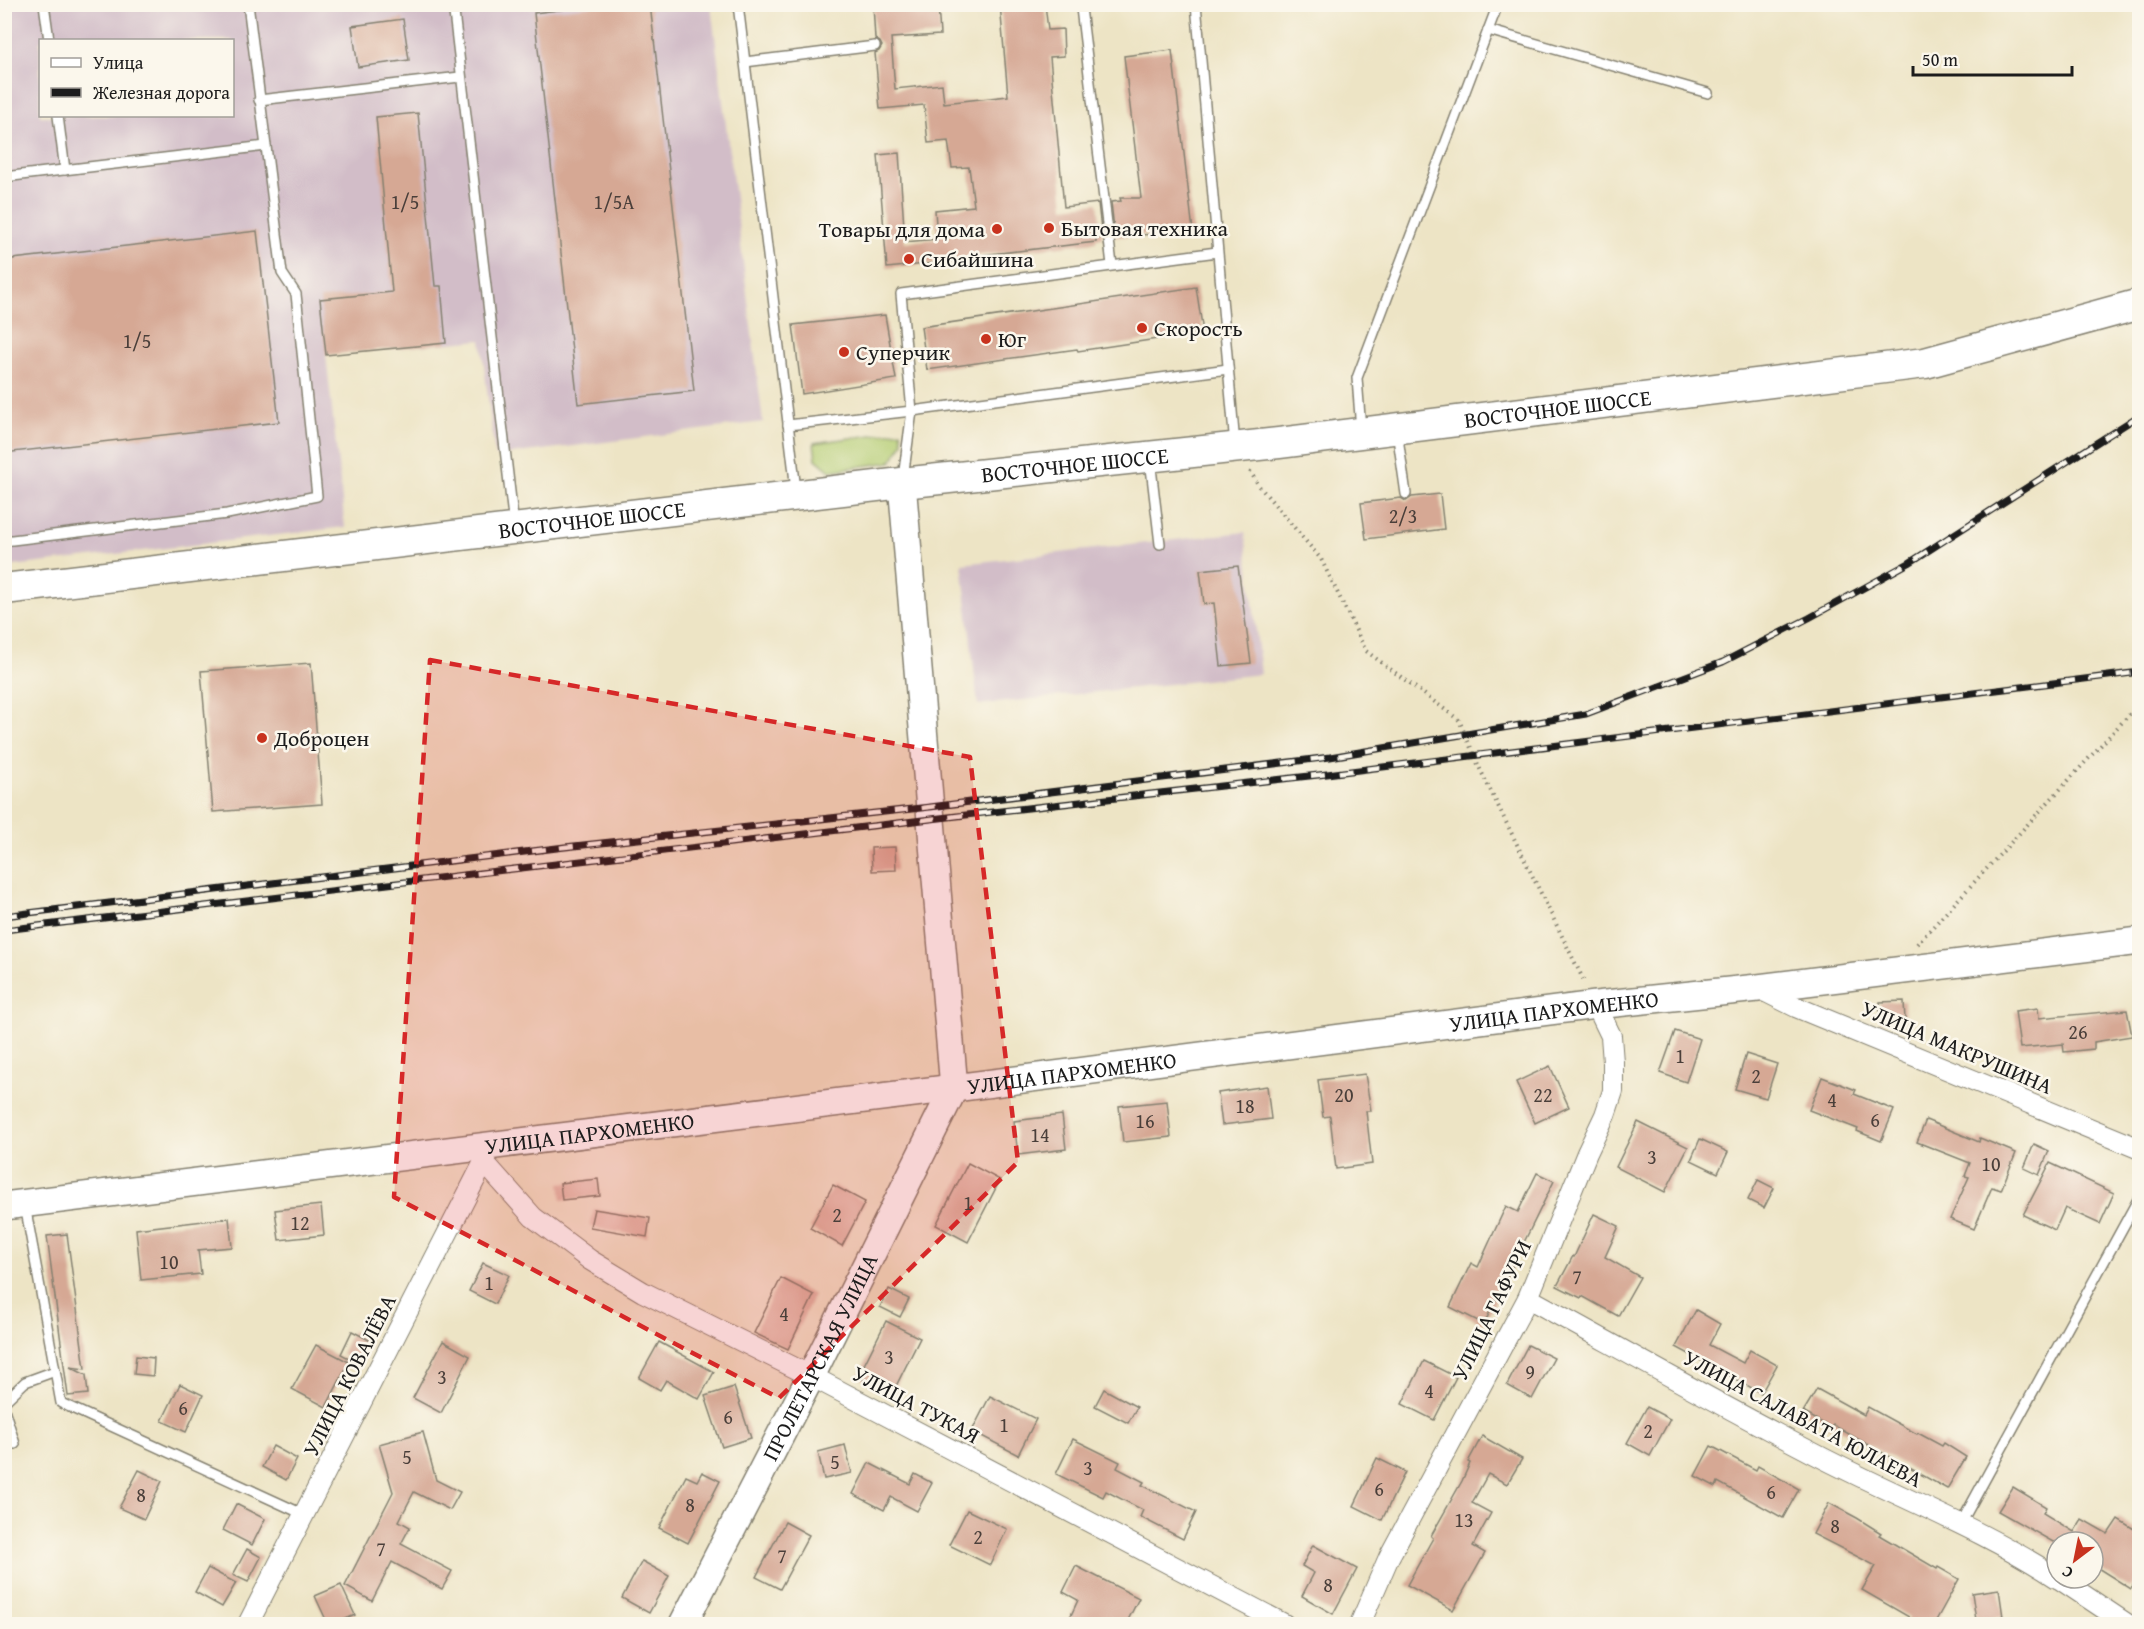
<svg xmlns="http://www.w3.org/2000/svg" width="2144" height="1629" font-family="'Gentium Book Plus',serif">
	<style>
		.industrial { fill: #d2bdc8; fill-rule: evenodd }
		.green { fill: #b4cc71; stroke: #687446; stroke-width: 1.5 }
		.building { fill: #d6a894 }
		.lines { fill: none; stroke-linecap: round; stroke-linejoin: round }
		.lane-casing { stroke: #848070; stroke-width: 12 }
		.street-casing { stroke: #848070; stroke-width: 22 }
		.secondary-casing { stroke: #848070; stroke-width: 30 }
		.primary-casing { stroke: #848070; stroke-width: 33 }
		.path { stroke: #848070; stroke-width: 4; stroke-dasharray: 1.5 4.5; stroke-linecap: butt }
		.lane { stroke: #fff; stroke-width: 9 }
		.street { stroke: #fff; stroke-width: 20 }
		.secondary { stroke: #fff; stroke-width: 27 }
		.primary { stroke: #fff; stroke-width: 30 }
		.rail-casing { stroke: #1c1c1c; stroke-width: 7 }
		.rail { stroke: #fbf7ec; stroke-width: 4.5; stroke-dasharray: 14; stroke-linecap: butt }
		.marked { fill: #d62828; fill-opacity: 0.2; stroke: #d62828; stroke-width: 4.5; stroke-dasharray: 12 8; stroke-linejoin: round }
		.poi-dot { fill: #c8321e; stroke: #fbf7ec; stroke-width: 2 }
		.labels { text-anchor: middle; stroke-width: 5; stroke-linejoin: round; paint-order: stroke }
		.number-label { font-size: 20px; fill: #4a3f3a }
		.poi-label { font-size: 22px; fill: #1c1c1c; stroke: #fbf7ec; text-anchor: start }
		.street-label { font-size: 22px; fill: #1c1c1c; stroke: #fbf7ec }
	</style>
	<rect width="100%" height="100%" fill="#fbf7ec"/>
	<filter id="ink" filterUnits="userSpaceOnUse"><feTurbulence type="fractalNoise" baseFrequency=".0167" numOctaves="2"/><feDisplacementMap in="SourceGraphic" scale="12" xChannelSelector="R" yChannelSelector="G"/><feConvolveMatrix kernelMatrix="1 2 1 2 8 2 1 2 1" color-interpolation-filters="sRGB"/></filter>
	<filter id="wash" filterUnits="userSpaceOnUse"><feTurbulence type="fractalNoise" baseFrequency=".008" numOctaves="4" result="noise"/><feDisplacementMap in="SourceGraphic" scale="24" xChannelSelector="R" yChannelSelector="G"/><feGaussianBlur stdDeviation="1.35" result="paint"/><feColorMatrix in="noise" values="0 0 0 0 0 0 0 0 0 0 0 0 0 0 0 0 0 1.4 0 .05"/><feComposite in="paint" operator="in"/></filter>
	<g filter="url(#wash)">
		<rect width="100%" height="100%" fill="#ede4c5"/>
		<g class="industrial">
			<path d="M4 5H711L763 422 495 456 481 340 326 355 345 527 5 567ZM40 40H232V116H40Z"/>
			<path d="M1245 532 1261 674 978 705 962 564Z"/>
		</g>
		<path class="green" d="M901 431 903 443 891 462 830 471 816 459 814 443Z"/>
		<g id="blocks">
			<g class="building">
				<path d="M608 4H650L694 391 578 404 534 13Z"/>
				<path d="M873 4H938L940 35 891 38 895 89 942 84 944 103 1008 96 1000 4H1045L1048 30 1063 29 1064 56 1050 57 1064 207 1098 203 1102 238H1096V242L965 257V260L887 268 878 155 899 153 905 242 937 239 935 210 974 206 969 167 952 168 948 141 928 143 924 105 880 109 875 53 879 51 882 46 880 42 875 39Z"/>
				<path d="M403 19 409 60 358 67 352 26Z"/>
				<path d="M1172 50 1193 231 1115 237 1111 202 1121 201 1120 198H1141L1124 56Z"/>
				<path d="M418 113 435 286H441L446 343 326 355 320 299 392 292 376 117Z"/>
				<path d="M257 231 279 422 4 453V260Z"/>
				<path d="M1196 287 1203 332 1078 351 1077 349 927 370 921 327Z"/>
				<path d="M885 315 896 379 802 394 793 325Z"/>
				<path d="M1440 494 1444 529 1366 539 1361 503 1401 498 1406 501 1412 497Z"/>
				<path d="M1238 566 1251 663 1221 666 1214 603 1204 604 1200 570Z"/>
				<path d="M311 663 322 804 213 812 201 671Z"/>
				<path d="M895 847 896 870 872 871 871 848Z"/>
				<path d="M1904 1001 1905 1021 1880 1022V1002Z"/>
				<path d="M2038 1008 2039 1018 2127 1010 2132 1036 2094 1042V1049L2064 1052 2063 1044 2020 1048 2015 1011Z"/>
				<path d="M1675 1031 1700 1039 1686 1082 1660 1073Z"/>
				<path d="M1746 1054 1777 1064 1766 1098 1735 1089Z"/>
				<path d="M1550 1066 1569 1107 1535 1123 1516 1082Z"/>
				<path d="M1365 1074 1371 1111H1366L1372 1164 1336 1169 1330 1116 1323 1117 1318 1080Z"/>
				<path d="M1822 1077 1856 1090 1854 1094 1894 1110 1881 1141 1857 1131 1858 1129 1809 1110Z"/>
				<path d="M1267 1086 1271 1119 1222 1125 1218 1093Z"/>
				<path d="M1167 1101 1171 1137 1123 1142 1119 1106Z"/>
				<path d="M1062 1115 1066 1149 1018 1155 1014 1121Z"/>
				<path d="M1926 1120 1979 1142 1980 1138 2016 1153 2001 1190 1992 1187 1974 1229 1950 1219 1969 1177 1965 1176 1970 1163 1917 1142Z"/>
				<path d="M1638 1122 1688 1147 1665 1192 1616 1167Z"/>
				<path d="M1700 1139 1728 1152 1718 1173 1691 1160Z"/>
				<path d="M2034 1144 2049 1151 2039 1175 2024 1168Z"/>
				<path d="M968 1163 1000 1180 968 1242 936 1225Z"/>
				<path d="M2050 1163 2114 1193 2100 1224 2065 1208 2055 1230 2023 1215Z"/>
				<path d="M1537 1173 1554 1181 1484 1324 1450 1307 1471 1263 1478 1267 1506 1206 1518 1212Z"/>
				<path d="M598 1179 600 1196 562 1200 560 1183Z"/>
				<path d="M1758 1180 1774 1188 1764 1208 1748 1200Z"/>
				<path d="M833 1185 865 1202 842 1246 810 1228Z"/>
				<path d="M321 1205 324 1235 279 1240 275 1210Z"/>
				<path d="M594 1209 650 1218 647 1237 590 1227Z"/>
				<path d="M1594 1214 1619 1226 1605 1257 1640 1277 1618 1316 1582 1296 1581 1298 1557 1286 1573 1256 1574 1257Z"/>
				<path d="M229 1218 232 1247 198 1250 201 1274 141 1280 136 1229Z"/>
				<path d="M67 1234 85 1369 70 1367 86 1375 88 1394 68 1396 47 1236Z"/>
				<path d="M483 1263 509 1275 495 1304 469 1291Z"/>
				<path d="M781 1278 814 1295 788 1349 754 1333Z"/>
				<path d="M889 1289 909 1299 900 1317 880 1307Z"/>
				<path d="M1696 1310 1720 1324 1709 1345 1743 1363 1750 1350 1777 1365 1761 1393 1676 1347Z"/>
				<path d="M886 1321 920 1338 892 1394 858 1377Z"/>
				<path d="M352 1331 371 1341 360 1364 341 1354Z"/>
				<path d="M443 1341 470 1356 441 1413 413 1398Z"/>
				<path d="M659 1342 714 1372 699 1399 666 1380 660 1390 639 1378Z"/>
				<path d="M316 1345 349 1362 326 1407 292 1389Z"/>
				<path d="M1528 1345 1554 1358 1532 1399 1507 1385Z"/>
				<path d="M136 1356 154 1358 153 1376 134 1374Z"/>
				<path d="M1424 1361 1456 1377 1434 1420 1402 1404Z"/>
				<path d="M180 1384 203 1395 186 1432 162 1421Z"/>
				<path d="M734 1387 751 1438 722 1447 705 1396Z"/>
				<path d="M1104 1389 1137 1407 1128 1423 1095 1406Z"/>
				<path d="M1817 1389 1864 1415 1868 1407 1917 1434 1918 1433 1942 1446 1944 1443 1966 1457 1947 1489 1833 1425 1831 1428 1803 1412Z"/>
				<path d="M990 1396 1036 1419 1018 1455 972 1431Z"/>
				<path d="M1647 1407 1670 1419 1650 1456 1627 1443Z"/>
				<path d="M423 1432 436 1480 460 1492 450 1510 414 1492 399 1521 410 1527 401 1544 452 1571 442 1589 392 1562 372 1601 345 1586 393 1492 379 1444Z"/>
				<path d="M1482 1436 1522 1459 1507 1484 1488 1474 1472 1503 1491 1513 1473 1546 1485 1553 1453 1610 1407 1585 1433 1538 1431 1536 1462 1481 1470 1463 1468 1462Z"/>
				<path d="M1073 1439 1120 1462 1117 1468 1144 1482 1142 1485 1196 1512 1183 1539 1140 1517 1143 1510 1106 1491 1103 1497 1056 1474Z"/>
				<path d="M845 1445 852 1473 824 1479 818 1452Z"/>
				<path d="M273 1446 297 1459 286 1480 262 1467Z"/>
				<path d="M1711 1446 1756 1470 1758 1466 1799 1489 1783 1518 1718 1482 1716 1487 1695 1476Z"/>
				<path d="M1377 1458 1405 1472 1382 1520 1354 1506Z"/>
				<path d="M869 1463 910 1484 915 1474 932 1483 917 1511 891 1497 884 1510 853 1494Z"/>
				<path d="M139 1470 162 1481 144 1519 119 1508Z"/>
				<path d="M702 1472 720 1481 688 1543 659 1528 686 1476 697 1481Z"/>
				<path d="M2013 1487 2046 1507 2043 1513 2074 1532 2082 1519 2108 1534 2118 1519 2139 1532V1575L2131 1589 2093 1565V1542H2053L1998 1511Z"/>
				<path d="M1829 1503 1857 1518 1881 1533 1879 1535 1937 1569 1938 1567 1959 1579 1934 1624H1905L1909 1617 1862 1590 1876 1566 1813 1534Z"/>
				<path d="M236 1504 265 1519 252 1545 223 1530Z"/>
				<path d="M967 1510 1007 1529 990 1565 949 1545Z"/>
				<path d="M785 1522 809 1535 780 1589 756 1577Z"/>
				<path d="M1313 1545 1357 1569 1333 1614 1302 1596 1314 1573 1302 1566Z"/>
				<path d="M247 1549 261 1557 248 1582 233 1575Z"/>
				<path d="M642 1561 669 1576 649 1613 622 1598Z"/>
				<path d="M1076 1566 1139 1598 1126 1624H1067L1078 1600 1063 1592Z"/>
				<path d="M208 1568 236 1583 222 1607 195 1592Z"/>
				<path d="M341 1585 355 1615 334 1624H328L315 1596Z"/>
				<path d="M1999 1589 2003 1617 1976 1620 1972 1593Z"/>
			</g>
		</g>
	</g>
	<g filter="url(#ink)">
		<use href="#blocks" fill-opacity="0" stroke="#848070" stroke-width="1.5"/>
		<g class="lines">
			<defs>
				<g id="lane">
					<path d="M44 4 49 40"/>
					<path d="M453 4 514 526"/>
					<path d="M738 4 796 490"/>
					<path d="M1196 4 1235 445"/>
					<path d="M1081 8 1112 265"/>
					<path d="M1488 30 1708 93"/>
					<path d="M745 62 875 46"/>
					<path d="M259 100 460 77"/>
					<path d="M58 116 65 170"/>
					<path d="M4 177 266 146"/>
					<path d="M788 425 912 411 1228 369"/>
					<path d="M1361 430 1357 378 1498 4"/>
					<path d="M1397 431 1406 494"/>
					<path d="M1150 459 1160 544"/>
					<path d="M903 478 912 411 901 294 1217 252"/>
					<path d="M4 541 227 514 317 496 296 294 282 273 248 4"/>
					<path d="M25 1205 61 1403 305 1515"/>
					<path d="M4 1402 25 1382 55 1371"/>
					<path d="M4 1409 15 1444"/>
					<path d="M1960 1525 2140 1196"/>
				</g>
				<g id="street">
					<path d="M1758 988 1796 1007 2140 1149"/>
					<path d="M484 1162 533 1217 590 1260 643 1292 811 1376 1284 1624"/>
					<path d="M1528 1298C1623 1350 1718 1404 1815 1454 1895 1496 1981 1528 2057 1578"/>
					<path d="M2058 1578 2127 1624"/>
					<path d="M248 1624 484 1162V1151"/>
					<path d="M1360 1624 1389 1557 1528 1298 1587 1153 1605 1115 1613 1091V1062L1611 1036 1596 1005"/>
				</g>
				<g id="secondary">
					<path id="s1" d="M4 1206 954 1088 1596 1005 1758 988 2140 941"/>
					<path id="s2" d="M683 1624 811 1376 954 1088 902 483"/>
				</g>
				<g id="primary">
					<path id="s3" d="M4 589 902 483 1279 443 1925 363 2140 304"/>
				</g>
			</defs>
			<use href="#lane" class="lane-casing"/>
			<use href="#street" class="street-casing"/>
			<use href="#secondary" class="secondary-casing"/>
			<use href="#primary" class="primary-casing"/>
			<g class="path">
				<path d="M1250 471 1259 486 1321 559 1366 651 1459 720 1480 769 1585 983"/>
				<path d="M1917 944 2140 703"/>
			</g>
			<use href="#lane" class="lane"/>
			<use href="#street" class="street"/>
			<use href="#secondary" class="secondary"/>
			<use href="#primary" class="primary"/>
			<defs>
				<g id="rail">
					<path d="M4 916 565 847 930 807 1330 757 1586 714 1723 662 1809 618 1909 563 2140 415"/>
					<path d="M4 930 931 819 1327 774 2140 672"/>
				</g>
			</defs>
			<use href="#rail" class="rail-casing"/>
			<use href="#rail" class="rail"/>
		</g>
	</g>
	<path class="marked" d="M430 660 970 757 1018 1162 779 1398 394 1197Z"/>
	<g class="poi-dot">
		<circle cx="1049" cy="228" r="6"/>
		<circle cx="997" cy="229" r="6"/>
		<circle cx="909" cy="259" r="6"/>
		<circle cx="1142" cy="328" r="6"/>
		<circle cx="986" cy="339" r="6"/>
		<circle cx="844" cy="352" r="6"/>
		<circle cx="262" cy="738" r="6"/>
	</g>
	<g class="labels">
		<g class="number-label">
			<text x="405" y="209">1/5</text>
			<text x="614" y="209">1/5А</text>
			<text x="137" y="348">1/5</text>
			<text x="1403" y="523">2/3</text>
			<text x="2078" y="1039">26</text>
			<text x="1680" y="1063">1</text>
			<text x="1756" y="1083">2</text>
			<text x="1344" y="1102">20</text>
			<text x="1543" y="1102">22</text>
			<text x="1832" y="1107">4</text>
			<text x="1245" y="1113">18</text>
			<text x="1875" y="1127">6</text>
			<text x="1145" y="1128">16</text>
			<text x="1040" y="1142">14</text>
			<text x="1652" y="1164">3</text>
			<text x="1991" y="1171">10</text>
			<text x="968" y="1210">1</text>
			<text x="837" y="1222">2</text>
			<text x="300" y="1230">12</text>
			<text x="169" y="1269">10</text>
			<text x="1577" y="1284">7</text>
			<text x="489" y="1290">1</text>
			<text x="784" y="1321">4</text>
			<text x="889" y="1364">3</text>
			<text x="1530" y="1379">9</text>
			<text x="442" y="1384">3</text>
			<text x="1429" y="1398">4</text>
			<text x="183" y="1415">6</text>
			<text x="728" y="1424">6</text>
			<text x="1004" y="1432">1</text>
			<text x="1648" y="1438">2</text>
			<text x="407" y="1464">5</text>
			<text x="835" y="1469">5</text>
			<text x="1088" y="1475">3</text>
			<text x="1379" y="1496">6</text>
			<text x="1771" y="1499">6</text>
			<text x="141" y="1502">8</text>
			<text x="690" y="1512">8</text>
			<text x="1464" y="1527">13</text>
			<text x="1835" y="1533">8</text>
			<text x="978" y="1544">2</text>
			<text x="381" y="1556">7</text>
			<text x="782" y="1563">7</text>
			<text x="1328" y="1592">8</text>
		</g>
		<g class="poi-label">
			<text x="1061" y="236">Бытовая техника</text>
			<text x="985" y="237" text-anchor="end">Товары для дома</text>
			<text x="921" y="267">Сибайшина</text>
			<text x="1154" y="336">Скорость</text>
			<text x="998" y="347">Юг</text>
			<text x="856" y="360">Суперчик</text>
			<text x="274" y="746">Доброцен</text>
		</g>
		<g class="street-label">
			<text dy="8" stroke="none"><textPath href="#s3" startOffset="1564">ВОСТОЧНОЕ ШОССЕ</textPath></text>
			<text dy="8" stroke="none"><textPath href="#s3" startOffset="1078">ВОСТОЧНОЕ ШОССЕ</textPath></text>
			<text dy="8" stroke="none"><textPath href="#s3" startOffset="592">ВОСТОЧНОЕ ШОССЕ</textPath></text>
			<text dy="8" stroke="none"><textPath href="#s1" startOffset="1562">УЛИЦА ПАРХОМЕНКО</textPath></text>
			<text transform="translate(1957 1047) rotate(23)" y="8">УЛИЦА МАКРУШИНА</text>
			<text dy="8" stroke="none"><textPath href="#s1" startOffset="1076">УЛИЦА ПАРХОМЕНКО</textPath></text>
			<text dy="8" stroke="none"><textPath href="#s1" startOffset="590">УЛИЦА ПАРХОМЕНКО</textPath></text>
			<text transform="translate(1491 1310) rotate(-64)" y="8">УЛИЦА ГАФУРИ</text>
			<text dy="8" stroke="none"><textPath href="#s2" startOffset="300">ПРОЛЕТАРСКАЯ УЛИЦА</textPath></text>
			<text transform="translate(349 1375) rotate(-63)" y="8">УЛИЦА КОВАЛЁВА</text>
			<text transform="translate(916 1404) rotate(28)" y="8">УЛИЦА ТУКАЯ</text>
			<text transform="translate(1803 1418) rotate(28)" y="8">УЛИЦА САЛАВАТА ЮЛАЕВА</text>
		</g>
	</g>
	<rect width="2144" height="1629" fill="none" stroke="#fbf7ec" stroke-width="24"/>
	<rect x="39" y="39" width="195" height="78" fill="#fbf7ec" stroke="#a29f99" stroke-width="1.5"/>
	<rect x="51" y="58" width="30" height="9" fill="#ffffff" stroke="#a29f99" stroke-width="1.5"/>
	<text x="93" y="69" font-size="18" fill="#1c1c1c">Улица</text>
	<rect x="51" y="88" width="30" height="9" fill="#1c1c1c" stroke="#a29f99" stroke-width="1.5"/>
	<text x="93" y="99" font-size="18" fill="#1c1c1c">Железная дорога</text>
	<g transform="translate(2075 1560) rotate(212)"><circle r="28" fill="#fbf7ec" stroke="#a29f99" stroke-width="1.5"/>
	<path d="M0-4.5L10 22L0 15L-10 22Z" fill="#c8321e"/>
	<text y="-9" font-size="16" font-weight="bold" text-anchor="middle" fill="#1c1c1c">С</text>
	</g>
	<path d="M1913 66v9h159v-9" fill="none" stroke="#1c1c1c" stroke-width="3"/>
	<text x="1922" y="66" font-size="18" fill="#1c1c1c" stroke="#fbf7ec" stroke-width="4.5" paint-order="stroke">50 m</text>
</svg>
